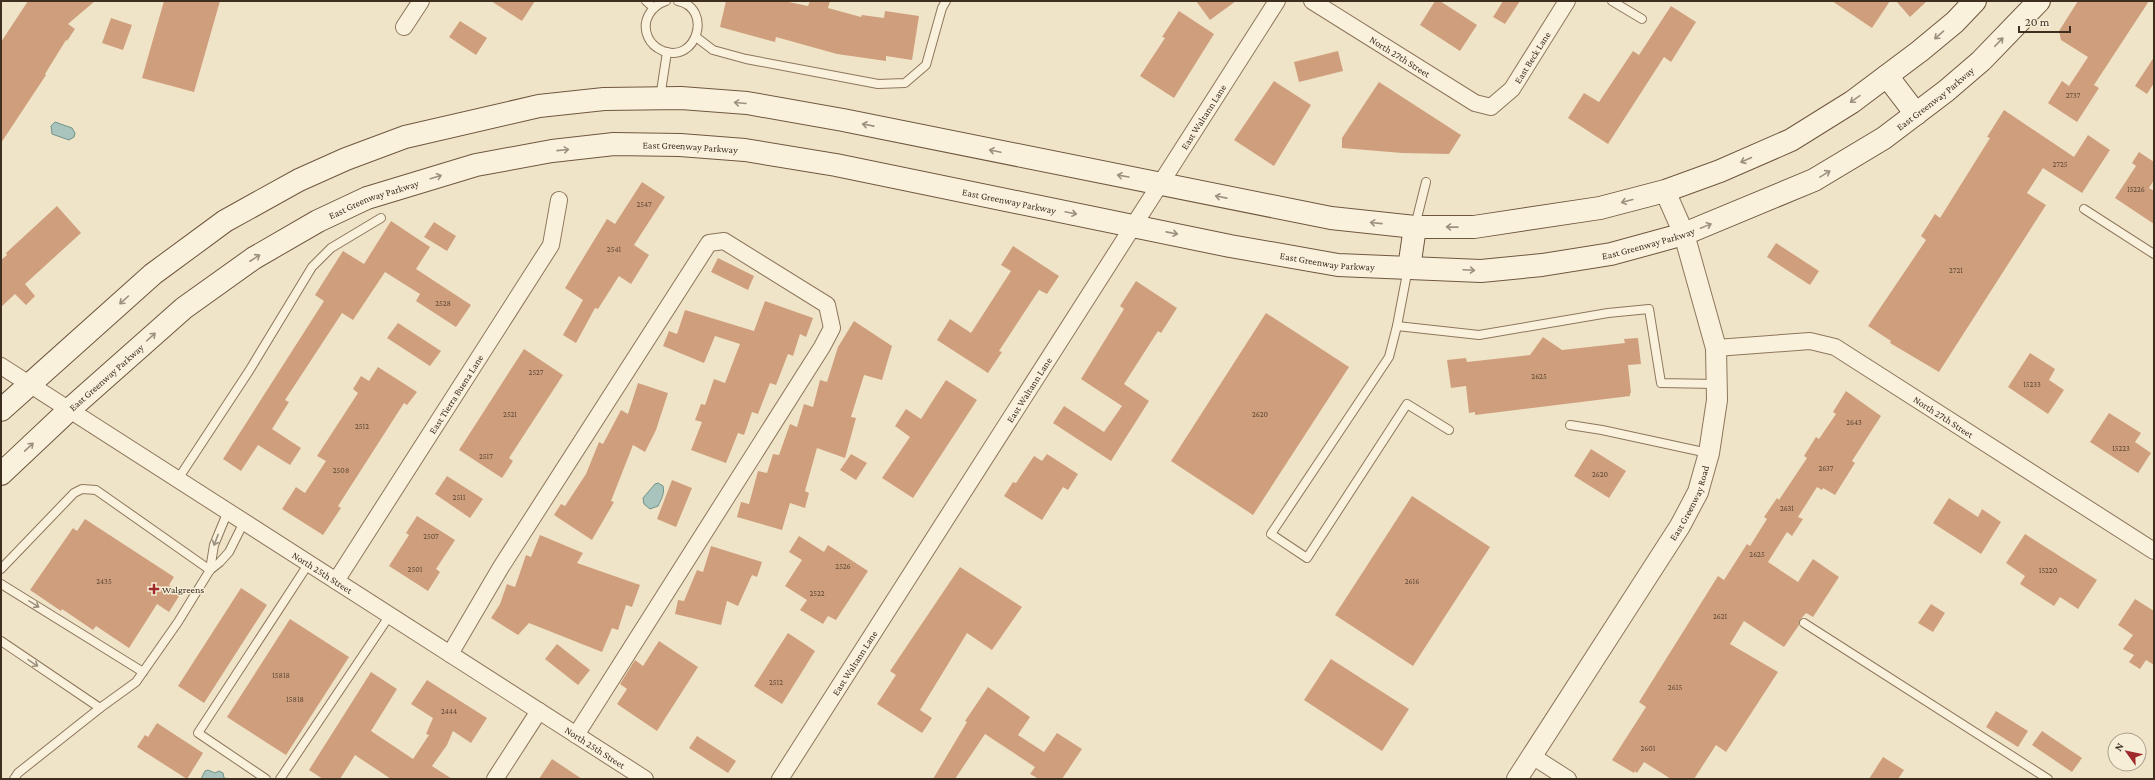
<svg xmlns="http://www.w3.org/2000/svg" width="2155" height="780" font-family="'Crimson Pro',serif">
	<style>
		.water { fill: #a9c4bc; stroke: #6f938a }
		.building { fill: #cf9f7d }
		.lines { fill: none; stroke-linecap: round; stroke-linejoin: round }
		.service-casing { stroke: #8d765c; stroke-width: 10 }
		.minor-casing { stroke: #8d765c; stroke-width: 18 }
		.tertiary-casing { stroke: #8d765c; stroke-width: 22 }
		.secondary-casing { stroke: #6f573f; stroke-width: 24 }
		.service { stroke: #faf1dc; stroke-width: 8 }
		.minor { stroke: #faf1dc; stroke-width: 16 }
		.tertiary { stroke: #faf1dc; stroke-width: 20 }
		.secondary { stroke: #faf1dc; stroke-width: 22 }
		.oneway { stroke: #9c907e }
		.poi-dot { fill: #9e2a2b; stroke: #f7eed8; stroke-width: 1.5 }
		.labels { text-anchor: middle; stroke-width: 3; stroke-linejoin: round; paint-order: stroke }
		.number-label { font-size: 8px; fill: #624a37 }
		.street-label { font-size: 10px; fill: #3d2e20; stroke: #f7eed8 }
		.poi-label { font-size: 10px; fill: #3d2e20; stroke: #f7eed8; text-anchor: start }
	</style>
	<rect width="100%" height="100%" fill="#f0e4c8"/>
	<g class="water">
		<path d="M55 122 72 128 75 133 74 137 69 140 52 134 51 126Z"/>
		<path d="M658 483 663 486C665 493 661 500 658 506L650 509 644 504 643 498 655 484Z"/>
		<path d="M208 770 215 773 219 771 223 773 224 778 230 779H201L205 771Z"/>
	</g>
	<g class="building">
		<path d="M28 1H95L68 24 75 29 67 41 66 40 45 74 46 75 1 143V42Z"/>
		<path d="M164 1H220L194 92 142 78Z"/>
		<path d="M491 1H535L522 21Z"/>
		<path d="M726 1H784L808 6 810 1H830L828 8 861 17 862 15 884 18 885 11 919 16 912 60 886 56V61L837 54 776 37 775 42 720 27Z"/>
		<path d="M1196 1H1236L1210 20Z"/>
		<path d="M1435 1H1440L1477 25 1460 51 1420 25Z"/>
		<path d="M1503 1H1520L1505 24 1493 17Z"/>
		<path d="M1832 1H1890L1872 28Z"/>
		<path d="M1896 1H1927L1910 17Z"/>
		<path d="M2078 1H2149L2094 85 2099 88 2077 122 2048 103 2062 81 2069 86 2088 57 2061 40 2059 31Z"/>
		<path d="M1671 6 1696 22 1671 62 1664 57 1608 144 1568 118 1584 93 1599 102 1633 51 1639 55Z"/>
		<path d="M1179 11 1214 34 1174 98 1140 76 1165 38 1162 37Z"/>
		<path d="M111 18 132 25 123 50 102 43Z"/>
		<path d="M460 21 487 38 476 55 449 37Z"/>
		<path d="M1338 51 1343 71 1299 82 1294 62Z"/>
		<path d="M2154 57V83L2147 94 2135 86Z"/>
		<path d="M1274 81 1311 105 1274 166 1234 140Z"/>
		<path d="M1379 82 1461 135 1449 154 1402 153 1342 148V138Z"/>
		<path d="M2004 110 2074 157 2088 135 2110 150 2082 193 2043 168 2027 193 2046 205 1939 372 1890 343 1891 341 1868 326 1926 240 1921 236 1935 214 1940 218 1990 138 1987 137Z"/>
		<path d="M2139 152 2154 162V180L2149 188 2154 191V224L2115 198 2136 166 2132 163Z"/>
		<path d="M642 182 665 197 634 245 649 255 631 284 619 276 598 309 595 308 576 343 563 335 583 300 565 288 607 219 615 224Z"/>
		<path d="M57 206 81 233 25 284 35 296 26 305 15 294 1 307V260L7 255 6 253Z"/>
		<path d="M391 221 430 247 416 269 471 305 456 327 416 301 420 294 385 272 353 320 342 313 285 400 289 402 272 429 301 448 290 465 258 445 241 471 223 459 324 301 315 295 343 251 364 264Z"/>
		<path d="M434 222 456 236 447 251 424 237Z"/>
		<path d="M1776 243 1819 271 1810 285 1767 257Z"/>
		<path d="M1013 246 1059 276 1047 294 1039 290 999 351 1002 352 988 373 937 340 950 319 971 333 1011 271 1001 265Z"/>
		<path d="M718 258 754 276 748 290 711 272Z"/>
		<path d="M1136 281 1177 308 1161 333 1158 331 1124 384 1149 401 1111 461 1053 423 1064 406 1104 432 1122 406 1081 379 1124 309 1120 306Z"/>
		<path d="M765 301 813 318 806 337 800 334 793 356 788 354 776 385 770 383 758 414 752 412 744 435 738 433 726 463 691 450 702 422 695 420 701 404 705 405 714 379 725 383 740 344 715 336 704 363 663 346 669 331 677 334 685 310 754 331Z"/>
		<path d="M1266 313 1349 367 1253 515 1171 461Z"/>
		<path d="M854 321 892 346 882 380 864 375 851 417 856 418 845 458 817 448 805 491 809 493 805 508 790 503 782 530 737 517 741 502 749 504 758 471 767 473 773 454 779 455 790 424 797 427 804 404 813 407 820 380 827 382 838 347Z"/>
		<path d="M398 323 441 351 430 366 387 338Z"/>
		<path d="M1543 337 1562 350 1625 343 1624 339 1638 338 1641 364 1628 365 1631 393H1630V396L1475 415V412L1469 413 1466 386 1451 388 1447 360 1466 358 1467 362 1530 355Z"/>
		<path d="M524 349 563 375 509 458 513 461 502 478 459 450Z"/>
		<path d="M2030 353 2055 369 2049 380 2064 390 2048 414 2008 387Z"/>
		<path d="M378 367 417 392 407 405 404 403 338 506 341 508 323 535 282 509 296 487 305 493 326 461 317 456 358 393 353 389 361 376 369 381Z"/>
		<path d="M946 380 977 400 913 498 882 478 910 437 895 426 906 409 921 419Z"/>
		<path d="M638 383 668 393 656 430 645 452 633 445 611 501 614 502 592 540 554 515 561 504 565 506 586 474 599 442 603 444 621 410 628 414Z"/>
		<path d="M1846 391 1881 416 1852 461 1855 463 1835 495 1823 488 1822 490 1817 487 1798 517 1803 519 1792 536 1787 532 1768 562 1798 582 1813 559 1839 577 1813 617 1806 613 1800 620 1799 625 1784 647 1744 621 1730 644 1778 672 1726 752 1716 745 1694 779H1671L1644 762 1637 773 1635 771 1634 773 1612 760 1646 707 1639 702 1718 576 1724 580 1747 544 1750 546 1767 519 1764 517 1777 498 1779 500 1807 458 1804 456 1816 437 1819 439 1836 414 1833 412Z"/>
		<path d="M2109 413 2141 433 2135 442 2151 453 2138 473 2090 442Z"/>
		<path d="M1591 449 1626 471 1609 498 1574 476Z"/>
		<path d="M851 454 867 463 856 480 840 470Z"/>
		<path d="M1047 454 1078 474 1068 490 1063 487 1042 520 1004 496 1013 482 1016 483 1034 456 1042 461Z"/>
		<path d="M447 476 483 499 470 518 435 494Z"/>
		<path d="M672 480 692 488 676 527 657 519Z"/>
		<path d="M1412 496 1490 547 1413 666 1335 615Z"/>
		<path d="M1949 498 1978 517 1982 509 2001 522 1981 554 1933 523Z"/>
		<path d="M417 516 455 540 436 569 440 572 428 591 389 566 409 535 406 533Z"/>
		<path d="M85 519 174 577 169 585 181 593 169 612 157 604 129 648 96 626 93 630 62 609 61 611 30 590 73 528 77 531Z"/>
		<path d="M2025 534 2097 580 2078 609 2060 597 2054 606 2020 584 2025 576 2006 563Z"/>
		<path d="M540 535 583 553 577 563 640 585 632 607 626 605 618 630 612 628 602 652 529 623 518 635 491 618 500 604 507 584 515 587 526 555 531 557Z"/>
		<path d="M799 536 824 552 828 545 868 571 836 620 828 616 823 624 800 610 807 600 785 586 802 560 789 552Z"/>
		<path d="M711 546 762 562 757 577 752 575 738 606 727 601 721 625 675 614 678 600 684 601 697 570 703 572Z"/>
		<path d="M960 567 1022 607 992 650 967 633 920 710 932 718 922 733 877 704 896 675 890 671Z"/>
		<path d="M241 588 267 605 204 703 178 686Z"/>
		<path d="M2135 599 2154 611V665L2146 660 2140 669 2129 662 2134 655 2123 649 2133 635 2118 625Z"/>
		<path d="M1931 604 1945 613 1933 632 1918 623Z"/>
		<path d="M290 619 349 657 286 755 227 717Z"/>
		<path d="M788 633 815 651 782 704 754 686Z"/>
		<path d="M659 641 698 667 657 731 617 704 627 689 620 684 635 660 643 666Z"/>
		<path d="M557 644 590 670 578 685 545 659Z"/>
		<path d="M1331 659 1409 709 1382 751 1304 700Z"/>
		<path d="M371 672 397 689 371 731 413 759 429 735 426 734 433 718 411 704 427 680 487 718 471 743 453 731 447 745 432 766 452 779H391L355 755 340 779H323L309 770Z"/>
		<path d="M988 687 1030 717 1018 735 1044 752 1057 733 1082 749 1062 779H1039L1030 774 1035 767 985 734 955 779H933L967 722 965 721Z"/>
		<path d="M1996 711 2028 731 2018 747 1986 727Z"/>
		<path d="M157 723 203 753 187 779 137 747 145 735 148 737Z"/>
		<path d="M2042 731 2082 758 2072 772 2032 745Z"/>
		<path d="M697 736 736 761 728 773 689 748Z"/>
		<path d="M1883 757 1904 770 1898 779H1869Z"/>
		<path d="M552 759 582 779H539Z"/>
	</g>
	<g class="lines">
		<defs>
			<g id="service">
				<path d="M646 1 654 8"/>
				<path d="M666 1C651 6 641 21 648 37 651 44 656 48 663 51 697 64 713 8 678 1"/>
				<path d="M1612 1 1642 19"/>
				<path d="M696 37 713 50 746 59 878 84 905 83 926 65 942 8 946 1"/>
				<path d="M660 98 667 52"/>
				<path d="M2084 209 2154 254"/>
				<path d="M1415 226 1426 182"/>
				<path d="M1408 268 1397 326 1389 357 1271 534 1307 558 1407 404 1449 430"/>
				<path d="M1397 326 1479 335 1608 313 1649 309 1661 383 1716 384"/>
				<path d="M1570 425 1602 430 1708 453"/>
				<path d="M178 479 249 371 312 267 331 248 381 218"/>
				<path d="M1 569 74 493 82 489 96 490 210 570"/>
				<path d="M210 570 214 545 228 511"/>
				<path d="M1 584 143 672"/>
				<path d="M1804 623 2048 779"/>
				<path d="M1 641 100 708"/>
				<path d="M14 779 18 773 100 708 136 682 178 622 210 570 220 562 229 552 244 522"/>
				<path d="M266 779 198 733 309 563"/>
				<path d="M280 779 390 615"/>
			</g>
			<g id="minor">
				<path id="s1" d="M1312 1 1475 103 1491 107 1512 89 1567 1"/>
				<path d="M404 27 421 1"/>
				<path id="s2" d="M1716 348 1810 341 1835 347 2154 551"/>
				<path id="s3" d="M1 366 645 779"/>
				<path id="s4" d="M336 581 551 245 559 200"/>
				<path d="M450 654 501 567 709 243 724 241 827 305 832 328 822 347 576 735"/>
				<path d="M1532 756 1568 779"/>
				<path d="M495 779 539 711"/>
				<path id="s5" d="M780 779 1277 1"/>
			</g>
			<g id="tertiary">
				<path id="s6" d="M1517 779 1680 526 1698 492 1709 453 1717 400 1716 348 1684 234 1665 191"/>
			</g>
			<g id="secondary">
				<path d="M1887 76 1916 114"/>
				<path d="M1409 268 1415 227"/>
				<path d="M1 410 153 274 225 221 299 180 346 159 405 137 539 106 604 99 681 98 747 103 843 120 1331 218 1415 227H1474L1600 208 1665 191 1720 171 1791 140 1852 102 1920 51 1955 22 1975 1"/>
				<path id="s7" d="M1 474 70 409 184 308 254 258 318 221 367 198 476 165 552 151 614 144 680 145 745 150 836 165 1230 246 1338 265 1481 271 1542 265 1611 254 1684 234 1814 180 1884 138 1946 91 1981 61 2039 1"/>
			</g>
		</defs>
		<use href="#service" class="service-casing"/>
		<use href="#minor" class="minor-casing"/>
		<use href="#tertiary" class="tertiary-casing"/>
		<use href="#secondary" class="secondary-casing"/>
		<use href="#service" class="service"/>
		<use href="#minor" class="minor"/>
		<use href="#tertiary" class="tertiary"/>
		<use href="#secondary" class="secondary"/>
	</g>
	<defs><path id="oneway-shaft" d="M-6 0H5M1.5-3L5.5 0L1.5 3" fill="none" stroke-width="1.6" stroke-linecap="round" stroke-linejoin="round"/></defs>
	<g class="oneway">
		<use href="#oneway-shaft" transform="translate(1939 35) rotate(139)"/>
		<use href="#oneway-shaft" transform="translate(1999 42) rotate(-46)"/>
		<use href="#oneway-shaft" transform="translate(1855 99) rotate(145)"/>
		<use href="#oneway-shaft" transform="translate(740 103) rotate(-175)"/>
		<use href="#oneway-shaft" transform="translate(868 125) rotate(-169)"/>
		<use href="#oneway-shaft" transform="translate(563 150) rotate(-6)"/>
		<use href="#oneway-shaft" transform="translate(995 151) rotate(-168)"/>
		<use href="#oneway-shaft" transform="translate(1746 160) rotate(156)"/>
		<use href="#oneway-shaft" transform="translate(1825 174) rotate(-31)"/>
		<use href="#oneway-shaft" transform="translate(1123 176) rotate(-170)"/>
		<use href="#oneway-shaft" transform="translate(436 177) rotate(-17)"/>
		<use href="#oneway-shaft" transform="translate(1221 197) rotate(-169)"/>
		<use href="#oneway-shaft" transform="translate(1627 201) rotate(165)"/>
		<use href="#oneway-shaft" transform="translate(1071 213) rotate(12)"/>
		<use href="#oneway-shaft" transform="translate(1376 223) rotate(-174)"/>
		<use href="#oneway-shaft" transform="translate(1706 226) rotate(-22)"/>
		<use href="#oneway-shaft" transform="translate(1452 227) rotate(-179)"/>
		<use href="#oneway-shaft" transform="translate(1172 233) rotate(11)"/>
		<use href="#oneway-shaft" transform="translate(255 258) rotate(-33)"/>
		<use href="#oneway-shaft" transform="translate(1469 270) rotate(3)"/>
		<use href="#oneway-shaft" transform="translate(124 300) rotate(138)"/>
		<use href="#oneway-shaft" transform="translate(151 337) rotate(-42)"/>
		<use href="#oneway-shaft" transform="translate(29 447) rotate(-43)"/>
		<use href="#oneway-shaft" transform="translate(216 540) rotate(111)"/>
		<use href="#oneway-shaft" transform="translate(34 604) rotate(32)"/>
		<use href="#oneway-shaft" transform="translate(33 663) rotate(34)"/>
	</g>
	<path class="poi-dot" d="M152 583h4v4h4v4h-4v4h-4v-4h-4v-4h4z"/>
	<g class="labels">
		<g class="number-label">
			<text x="2073" y="98">2737</text>
			<text x="2060" y="167">2725</text>
			<text x="2136" y="192">15226</text>
			<text x="644" y="207">2547</text>
			<text x="614" y="252">2541</text>
			<text x="1956" y="273">2721</text>
			<text x="443" y="306">2528</text>
			<text x="536" y="375">2527</text>
			<text x="1539" y="379">2625</text>
			<text x="2032" y="387">15233</text>
			<text x="510" y="417">2521</text>
			<text x="1260" y="417">2620</text>
			<text x="1854" y="425">2643</text>
			<text x="362" y="429">2512</text>
			<text x="2121" y="451">15223</text>
			<text x="486" y="459">2517</text>
			<text x="1826" y="471">2637</text>
			<text x="341" y="473">2508</text>
			<text x="1600" y="477">2620</text>
			<text x="459" y="500">2511</text>
			<text x="1787" y="511">2631</text>
			<text x="431" y="539">2507</text>
			<text x="1757" y="557">2625</text>
			<text x="843" y="569">2526</text>
			<text x="415" y="572">2501</text>
			<text x="2048" y="573">15220</text>
			<text x="104" y="584">2435</text>
			<text x="1412" y="584">2616</text>
			<text x="817" y="596">2522</text>
			<text x="1720" y="619">2621</text>
			<text x="281" y="678">15818</text>
			<text x="776" y="685">2512</text>
			<text x="1675" y="690">2615</text>
			<text x="295" y="702">15818</text>
			<text x="449" y="714">2444</text>
			<text x="1648" y="751">2601</text>
		</g>
		<g class="street-label">
			<text dy="4" stroke="none"><textPath href="#s1" startOffset="104">North 27th Street</textPath></text>
			<text dy="4" stroke="none"><textPath href="#s1" startOffset="274">East Beck Lane</textPath></text>
			<text dy="4" stroke="none"><textPath href="#s7" startOffset="2087">East Greenway Parkway</textPath></text>
			<text dy="4" stroke="none"><textPath href="#s5" startOffset="786">East Waltann Lane</textPath></text>
			<text dy="4" stroke="none"><textPath href="#s7" startOffset="791">East Greenway Parkway</textPath></text>
			<text dy="4" stroke="none"><textPath href="#s7" startOffset="467">East Greenway Parkway</textPath></text>
			<text dy="4" stroke="none"><textPath href="#s7" startOffset="1115">East Greenway Parkway</textPath></text>
			<text dy="4" stroke="none"><textPath href="#s7" startOffset="1763">East Greenway Parkway</textPath></text>
			<text dy="4" stroke="none"><textPath href="#s7" startOffset="1439">East Greenway Parkway</textPath></text>
			<text dy="4" stroke="none"><textPath href="#s7" startOffset="143">East Greenway Parkway</textPath></text>
			<text dy="4" stroke="none"><textPath href="#s5" startOffset="462">East Waltann Lane</textPath></text>
			<text dy="4" stroke="none"><textPath href="#s4" startOffset="222">East Tierra Buena Lane</textPath></text>
			<text dy="4" stroke="none"><textPath href="#s2" startOffset="249">North 27th Street</textPath></text>
			<text dy="4" stroke="none"><textPath href="#s6" startOffset="326">East Greenway Road</textPath></text>
			<text dy="4" stroke="none"><textPath href="#s3" startOffset="382">North 25th Street</textPath></text>
			<text dy="4" stroke="none"><textPath href="#s5" startOffset="138">East Waltann Lane</textPath></text>
			<text dy="4" stroke="none"><textPath href="#s3" startOffset="706">North 25th Street</textPath></text>
		</g>
		<g class="poi-label">
			<text x="162" y="593">Walgreens</text>
		</g>
	</g>
	<rect width="2155" height="780" fill="none" stroke="#3d2e20" stroke-width="4"/>
	<g transform="translate(2127 752) rotate(303)"><circle r="19" fill="#f7eed8" stroke="#ada18e"/>
	<path d="M0-3L7 15L0 10L-7 15Z" fill="#9e2a2b"/>
	<text y="-6" font-size="11" font-weight="bold" text-anchor="middle" fill="#3d2e20">N</text>
	</g>
	<path d="M2019 26v6h51v-6" fill="none" stroke="#3d2e20" stroke-width="2"/>
	<text x="2025" y="26" font-size="12" fill="#3d2e20" stroke="#f7eed8" stroke-width="3" paint-order="stroke">20 m</text>
</svg>
